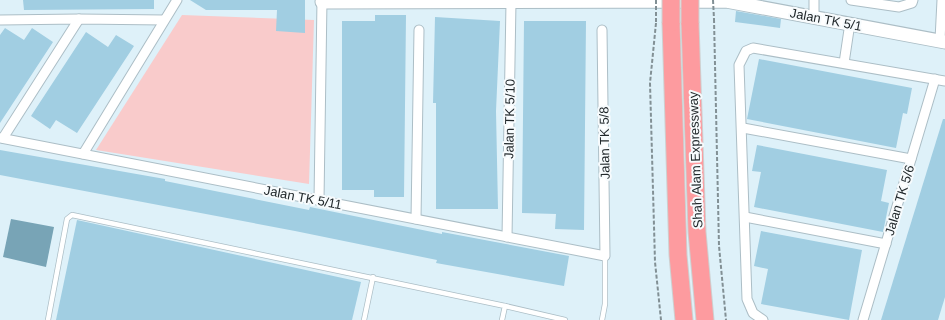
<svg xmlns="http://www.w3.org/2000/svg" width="945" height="320" font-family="Helvetica,sans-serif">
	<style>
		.green { fill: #f9cbcb }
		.water { fill: #78a4b6 }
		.building { fill: #a1cee2 }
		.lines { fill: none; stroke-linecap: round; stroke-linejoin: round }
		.lane-casing { stroke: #acbec6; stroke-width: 6 }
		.street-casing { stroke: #acbec6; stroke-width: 11 }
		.secondary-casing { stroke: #acbec6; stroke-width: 15 }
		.highway-casing { stroke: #ced0d0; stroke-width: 19 }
		.path { stroke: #829095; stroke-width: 2; stroke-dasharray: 4 2; stroke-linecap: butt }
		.lane { stroke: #fff; stroke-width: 4.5 }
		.street { stroke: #fff; stroke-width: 9 }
		.secondary { stroke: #fff; stroke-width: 13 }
		.highway { stroke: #fd9b9f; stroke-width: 17 }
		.highway-bridge-casing { stroke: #ced0d0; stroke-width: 19; stroke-linecap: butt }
		.path-bridge { stroke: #829095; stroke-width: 2; stroke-dasharray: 4 2; stroke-linecap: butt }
		.highway-bridge { stroke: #fd9b9f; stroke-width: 17 }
		.labels { text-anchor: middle; stroke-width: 4; stroke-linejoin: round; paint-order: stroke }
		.street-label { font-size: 13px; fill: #21282b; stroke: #f7fbfd }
	</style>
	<rect width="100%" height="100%" fill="#def1f9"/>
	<path class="green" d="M182 15 314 20 309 184 96 150Z"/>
	<path class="water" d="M11 219 54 227 46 267 3 257Z"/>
	<g class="building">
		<path d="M23 0H154V9L24 10Z"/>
		<path d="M190 0H305V33L276 31 277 10H206Z"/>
		<path d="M736 11 781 19 780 28 735 22Z"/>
		<path d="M375 15H406L404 197H374V190H342V21H375Z"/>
		<path d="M435 17 500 21 496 111 498 209H436V103H433Z"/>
		<path d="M524 21H586L584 230 555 229 556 214 522 213Z"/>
		<path d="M5 28 24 40 32 28 53 42 0 123V35Z"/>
		<path d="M86 32 108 47 116 35 134 46 77 133 56 120 50 129 31 116Z"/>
		<path d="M759 59 912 88 907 114 903 113 896 148 747 119Z"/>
		<path d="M943 119H945V297L938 320H881Z"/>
		<path d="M757 145 887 170 881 201 889 203 883 232 754 207 761 172 752 171Z"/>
		<path d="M0 150 165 179V181L309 210 310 207 442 234V232L569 256 564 286 436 263 437 260 295 231 0 175Z"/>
		<path d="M77 220 361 282 352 320H56Z"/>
		<path d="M761 231 862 250 849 320 761 304 768 269 754 266Z"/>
	</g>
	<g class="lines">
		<defs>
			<g id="lane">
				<path d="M505 306 565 320"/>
				<path d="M48 320 67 219 72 215 505 306 502 320"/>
				<path d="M364 320 373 277"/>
				<path d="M602 320 605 304V256"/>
			</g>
			<g id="street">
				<path d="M851 0 899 7 912 3 913 0"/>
				<path d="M814 17V0"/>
				<path d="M0 20 79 19 164 20"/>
				<path d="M940 40 942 0"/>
				<path d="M844 63 850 23"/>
				<path d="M743 128 911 159"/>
				<path d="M0 138 605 256 602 30"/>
				<path d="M3 138 79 19"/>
				<path d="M83 154 177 0"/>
				<path d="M319 200 322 0"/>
				<path d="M745 217 886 244"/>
				<path d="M416 219 419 30"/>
				<path d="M507 237 511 2"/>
				<path d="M763 320 753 313 747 299 739 65 746 51 753 48 945 81"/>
				<path d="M863 320 935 79"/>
			</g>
			<path id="secondary" d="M322 2 726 1 945 42"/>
			<g id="highway">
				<path d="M671 23 678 255 684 320"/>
				<path d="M690 23 697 232 705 320"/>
			</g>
		</defs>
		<use href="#lane" class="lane-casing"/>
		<use href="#street" class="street-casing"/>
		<use href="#secondary" class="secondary-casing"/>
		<use href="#highway" class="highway-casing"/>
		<g class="path">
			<path d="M714 19 719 246 726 320"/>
			<path d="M656 23 650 83 655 262 661 320"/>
		</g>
		<use href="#lane" class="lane"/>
		<use href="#street" class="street"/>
		<use href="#secondary" class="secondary"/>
		<use href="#highway" class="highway"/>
		<defs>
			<g id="highway-bridge">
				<path d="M671 0V23"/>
				<path d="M690 0V23"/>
			</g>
		</defs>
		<use href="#highway-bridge" class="highway-bridge-casing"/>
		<g class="path-bridge">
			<path d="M656 0V23"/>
			<path d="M713 0 714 19"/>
		</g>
		<use href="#highway-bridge" class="highway-bridge"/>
	</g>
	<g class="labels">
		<g class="street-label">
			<text transform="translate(826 19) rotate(11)" y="5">Jalan TK 5/1</text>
			<text transform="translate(509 119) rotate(-89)" y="5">Jalan TK 5/10</text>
			<text transform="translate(604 143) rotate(-91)" y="5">Jalan TK 5/8</text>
			<text transform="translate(695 160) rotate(-92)" y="5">Shah Alam Expressway</text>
			<text transform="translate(303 197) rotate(11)" y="5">Jalan TK 5/11</text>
			<text transform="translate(899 200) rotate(-73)" y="5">Jalan TK 5/6</text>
		</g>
	</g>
</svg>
